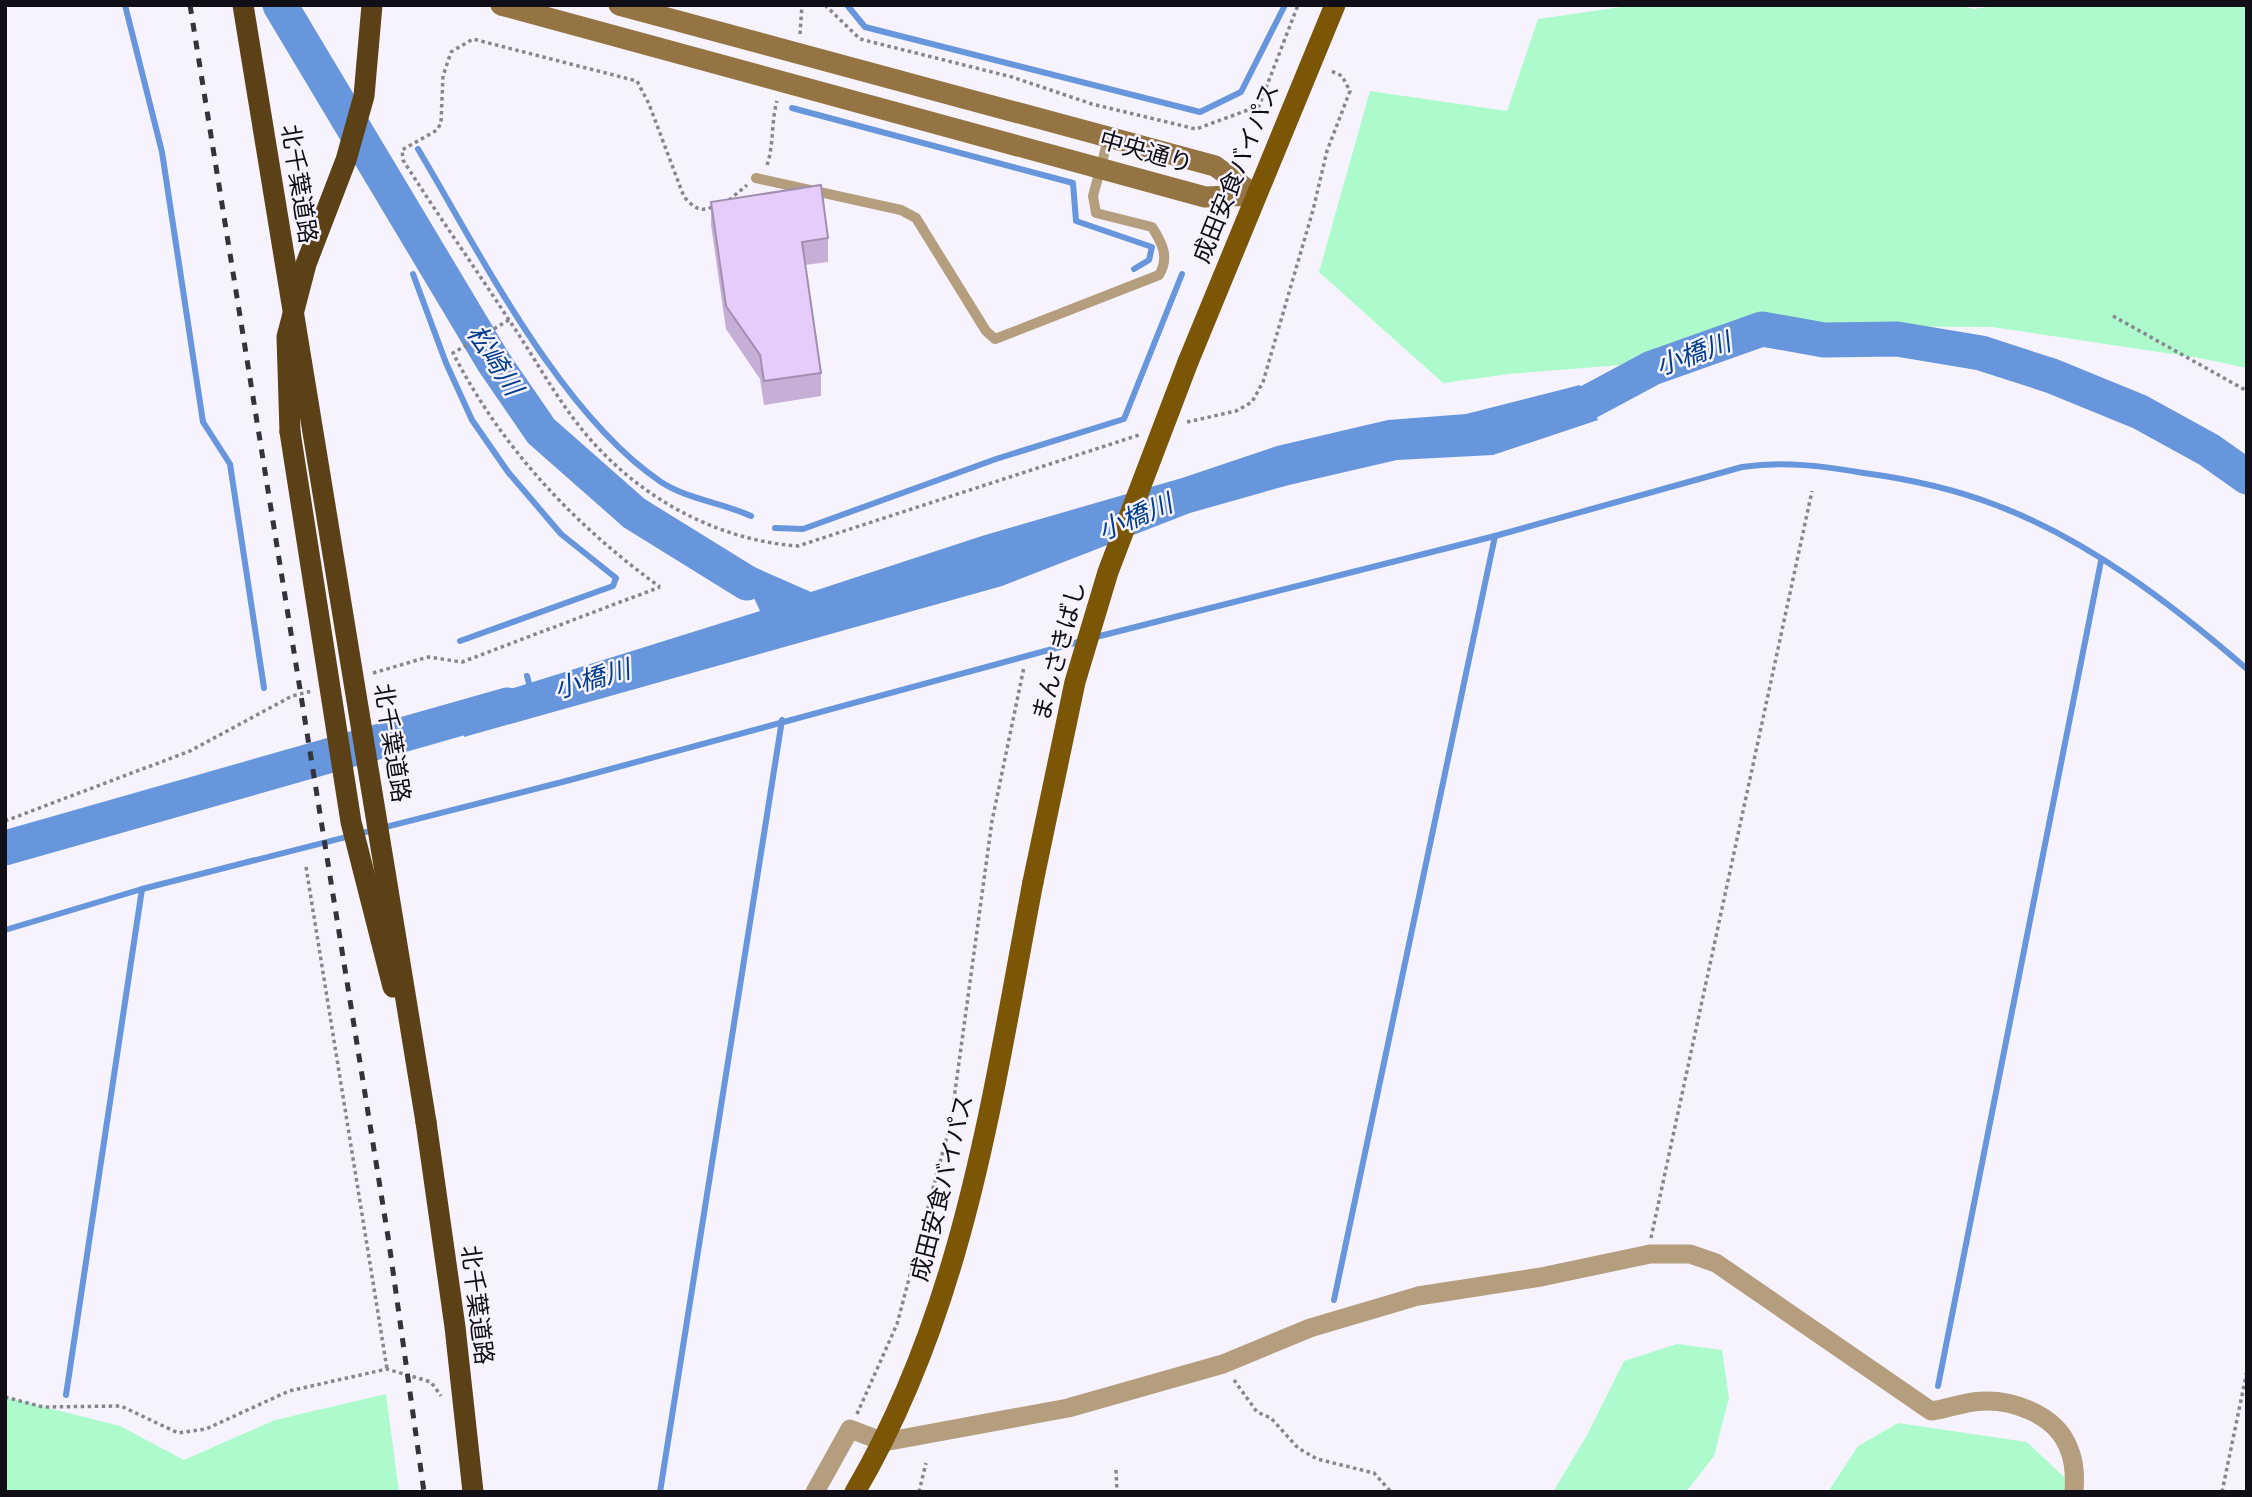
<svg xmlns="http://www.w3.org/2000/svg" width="2252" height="1497" font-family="'Playfair Display','Noto Sans JP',serif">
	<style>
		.green { fill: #adfbcd }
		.water { fill: #6896dc }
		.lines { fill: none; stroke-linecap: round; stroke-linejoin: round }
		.stream { stroke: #6896dc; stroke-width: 6 }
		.river { stroke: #6896dc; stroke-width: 35 }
		.path { stroke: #88858f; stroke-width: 3.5; stroke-dasharray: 3.5 3.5; stroke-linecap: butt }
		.lane { stroke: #b49e7e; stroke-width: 10 }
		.street { stroke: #b49e7e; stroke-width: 19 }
		.secondary { stroke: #947442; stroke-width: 21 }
		.primary { stroke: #7c5607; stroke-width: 21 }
		.highway { stroke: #5b4115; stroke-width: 21 }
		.rail { stroke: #34323a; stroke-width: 5; stroke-dasharray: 9 9; stroke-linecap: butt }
		.primary-bridge { stroke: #7c5607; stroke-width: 21 }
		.highway-bridge { stroke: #5b4115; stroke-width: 21 }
		.wall { fill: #c6afd7 }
		.building { fill: #e6ccfa; stroke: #a18faf; stroke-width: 2 }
		.labels { text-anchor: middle; stroke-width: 5; stroke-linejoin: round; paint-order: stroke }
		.street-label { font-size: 24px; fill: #100e16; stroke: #f6f3fe }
		.water-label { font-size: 26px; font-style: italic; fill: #003c8c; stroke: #f6f3fe }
	</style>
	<rect width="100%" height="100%" fill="#f6f3fe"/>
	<g class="green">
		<path d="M1635 5H1957L1973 9 2003 5H2247V368L2199 358 1992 327 1789 326 1634 364 1509 374 1443 383 1319 272 1370 91 1507 111 1538 19Z"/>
		<path d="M1677 1344 1722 1350 1729 1398 1714 1456 1686 1492H1553L1586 1437 1624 1361Z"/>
		<path d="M386 1394 399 1492H5V1397L120 1426 184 1460 275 1420Z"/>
		<path d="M1898 1423 2027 1442 2080 1492H1828L1858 1446Z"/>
	</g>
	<path class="water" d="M1580 385 1598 420 1493 455 1397 460 1289 485 1190 513 1002 586 464 737 459 705 760 611 754 598 673 557 736 559 811 592 985 535 1182 478 1277 446 1388 420 1466 414Z"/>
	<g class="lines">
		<g class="stream">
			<path d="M125 5 162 152 203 422 230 464 264 688"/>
			<path d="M847 5 865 27 1200 112 1241 92 1285 5"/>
			<path d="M792 108 1073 183 1076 221 1152 247 1149 260 1134 269"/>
			<path d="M418 149C480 253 560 414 661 482 687 499 723 503 751 516"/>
			<path d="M413 274 446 363 472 420 508 472 561 534 616 578 613 586 460 641"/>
			<path d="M775 528 803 529 996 459 1124 419 1182 274"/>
			<path d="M1092 638 1495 536 1742 467C1784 461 1823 466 1864 473 1908 479 1951 488 1993 504 2086 538 2173 605 2247 669"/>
			<path d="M527 676 531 691"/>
			<path d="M5 930 142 889 570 780 1082 641"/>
			<path d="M1334 1300 1495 536"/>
			<path d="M1938 1386 2101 561"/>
			<path d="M66 1395 142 889"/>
			<path d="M660 1492 782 720"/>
		</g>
		<g class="river">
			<path d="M280 5 493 361 541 431 634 513 747 583"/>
			<path d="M1542 413 1583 405 1652 368 1762 329 1824 340 1897 339 1981 353 2052 376 2140 412 2209 450 2247 477"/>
			<path d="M5 848 507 705"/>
		</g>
		<g class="path">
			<path d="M825 5 860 39 1012 77 1092 104 1196 129 1259 106 1298 5"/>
			<path d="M800 34 802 5"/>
			<path d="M767 165C774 145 771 122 777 101"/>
			<path d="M729 200 747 185"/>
			<path d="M712 207C699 213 693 206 684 197L649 104 637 81 473 39 451 52 443 76 441 123 437 130 402 150 403 160C437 214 474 266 509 320 533 355 553 393 580 427 633 494 713 540 798 546L1139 435"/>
			<path d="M2113 316 2247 391"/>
			<path d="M509 320 453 353C501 447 574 525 660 587"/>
			<path d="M1187 422 1236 411 1252 402 1263 382 1313 210 1327 151 1350 91 1342 76 1329 70"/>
			<path d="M373 673 428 657 462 662 660 587"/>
			<path d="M5 821 190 751 292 696 312 691"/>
			<path d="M306 867 387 1369"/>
			<path d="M1651 1238 1812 491"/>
			<path d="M1234 1380 1257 1412 1271 1418 1298 1448 1317 1459 1374 1473 1391 1492"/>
			<path d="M5 1397 43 1407 121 1406 178 1433 206 1429 289 1391 387 1369 431 1382 441 1396"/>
			<path d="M857 1414 897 1324 951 1121 992 821 1024 667"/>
			<path d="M1116 1470 1117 1492"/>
			<path d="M919 1492 926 1463"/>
			<path d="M2222 1492 2247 1371"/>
		</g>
		<path class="lane" d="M756 178 901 210 916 218 986 331 995 339 1159 275C1170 257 1162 243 1152 227L1096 213 1093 196 1109 136"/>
		<path class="street" d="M815 1492 850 1429 884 1442 1068 1408 1223 1364 1310 1328 1418 1296 1541 1277 1650 1254H1690L1716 1263 1931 1411C1946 1409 1959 1404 1973 1402 2008 1397 2056 1413 2069 1449 2075 1463 2075 1477 2074 1492"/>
		<g class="secondary">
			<path d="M501 5 1205 197 1255 195"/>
			<path d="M619 5 1215 166 1255 195"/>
		</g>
		<g class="primary">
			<path d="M1188 362 1335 5"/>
			<path d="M855 1492C965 1305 993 1092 1033 882"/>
		</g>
		<g class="highway">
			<path d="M290 432 287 337 306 264 346 160 364 96 372 5"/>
			<path d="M426 1122 455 1327 473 1492"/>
		</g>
		<path class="rail" d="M190 5 389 1243 424 1492"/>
		<path class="primary-bridge" d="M1033 882 1075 682 1108 572 1188 362"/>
		<g class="highway-bridge">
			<path d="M243 5 426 1122"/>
			<path d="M290 432 351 822 393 987"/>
		</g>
	</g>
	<path class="wall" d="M711 202 828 238V262L805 265 821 373V396L764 405 760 379 726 329 711 225Z"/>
	<path class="building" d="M821 185 828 238 802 242 821 373 764 381 760 355 726 306 711 202Z"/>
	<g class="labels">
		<g class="street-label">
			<text transform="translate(1146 152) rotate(16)" y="8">中央通り</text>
			<text transform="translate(1236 173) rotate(-68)" y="8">成田安食バイパス</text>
			<text transform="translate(299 184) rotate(81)" y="8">北千葉道路</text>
			<text transform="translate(1059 651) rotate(-75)" y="8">まんさきばし</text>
			<text transform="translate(392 743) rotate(81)" y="8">北千葉道路</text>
			<text transform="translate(942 1188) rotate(-76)" y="8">成田安食バイパス</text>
			<text transform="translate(477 1305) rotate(83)" y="8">北千葉道路</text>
		</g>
		<g class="water-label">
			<text transform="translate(1693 354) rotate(-20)" y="9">小橋川</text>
			<text transform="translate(495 360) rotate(57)" y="9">松崎川</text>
			<text transform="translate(1135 517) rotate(-23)" y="9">小橋川</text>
			<text transform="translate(592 679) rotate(-16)" y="9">小橋川</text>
		</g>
	</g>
	<rect width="2252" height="1497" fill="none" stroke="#100e16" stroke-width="14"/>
</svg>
